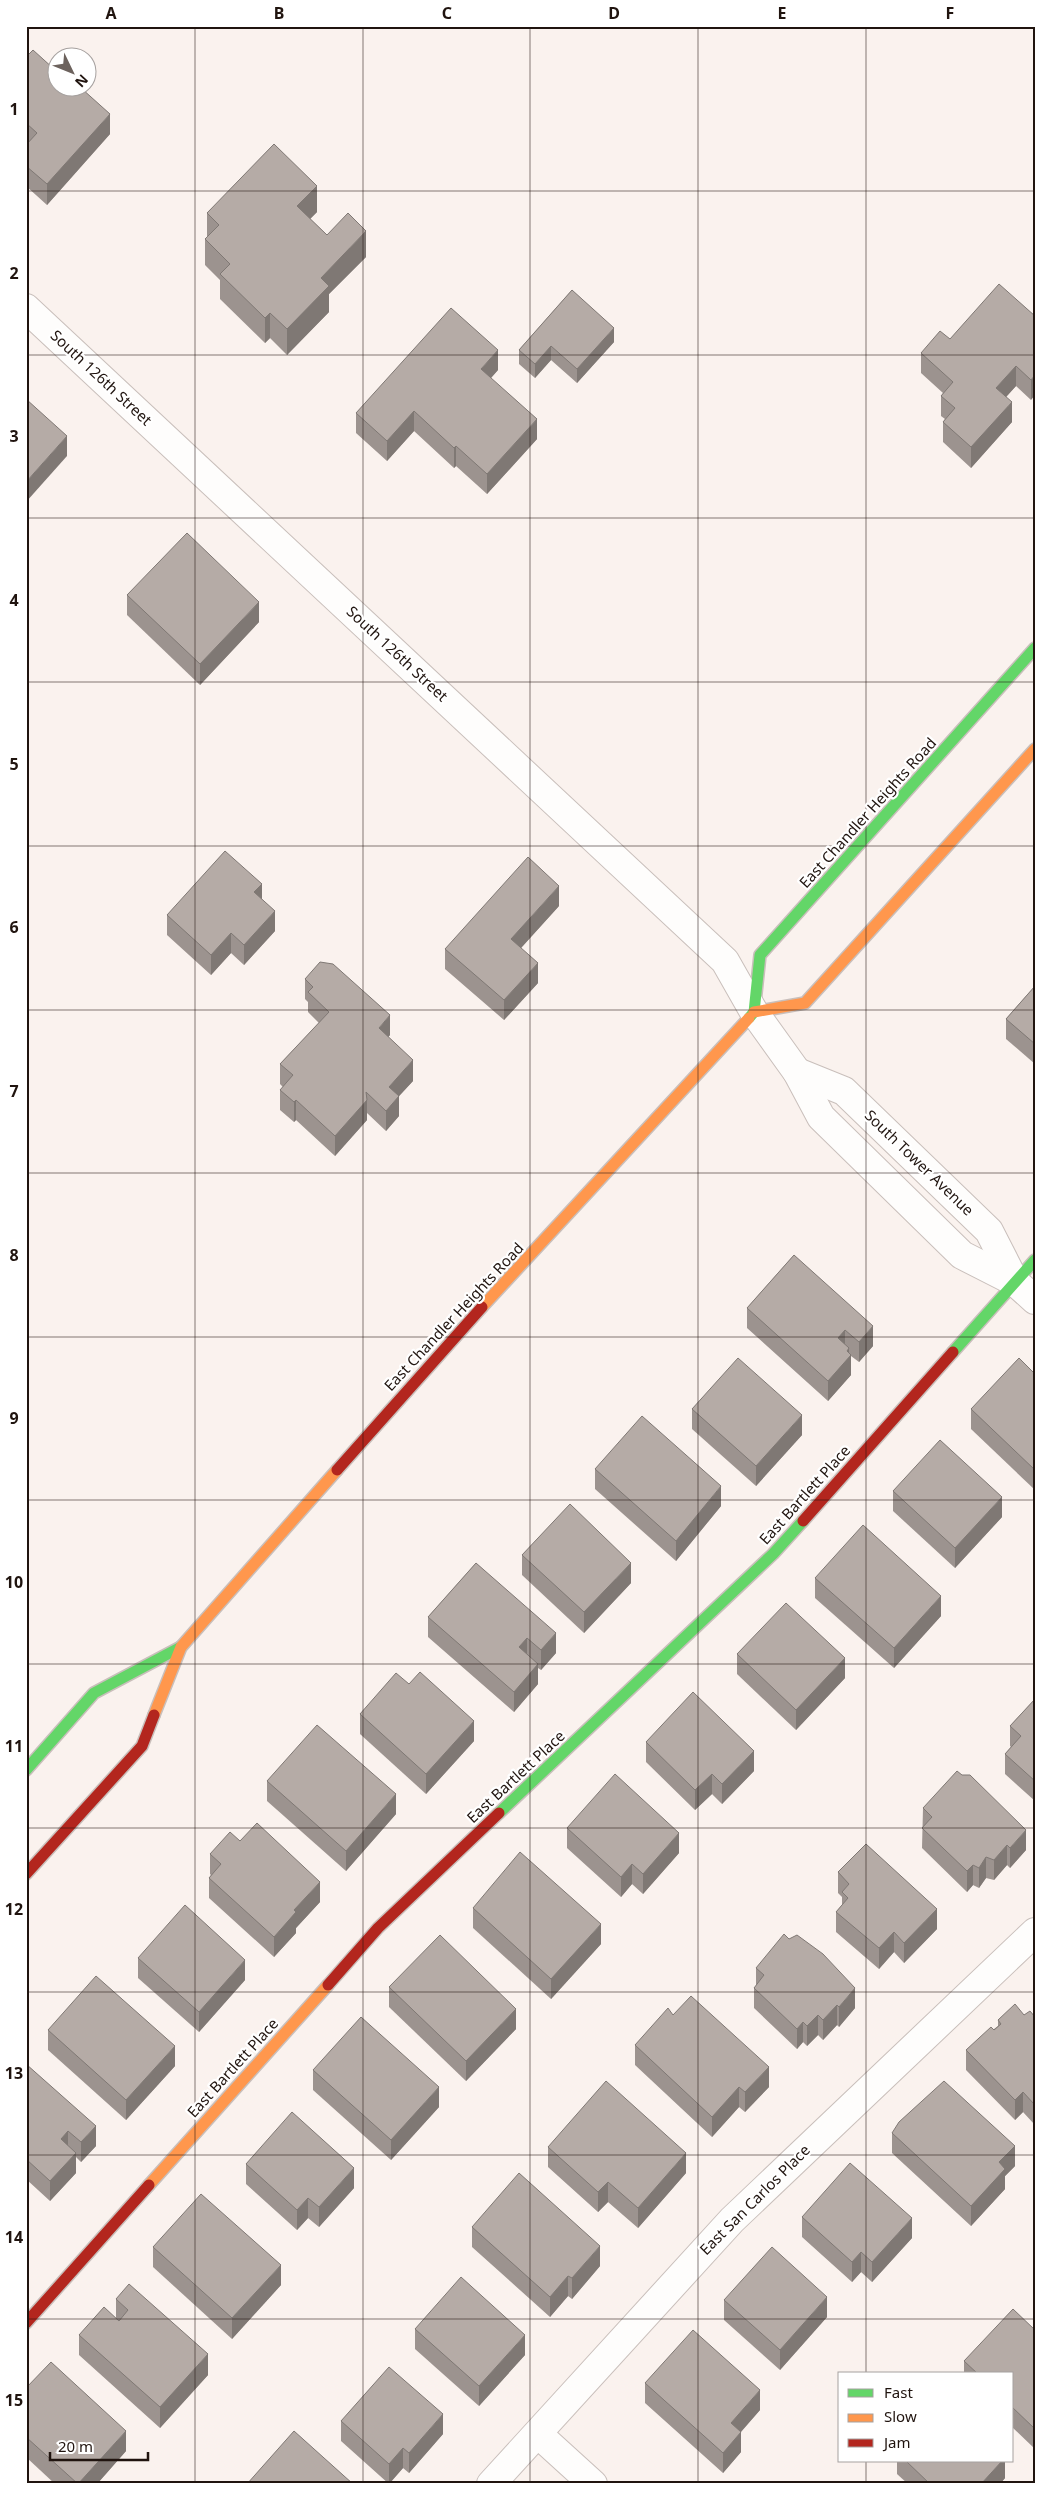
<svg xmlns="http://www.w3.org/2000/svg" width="1061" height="2510" font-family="'Noto Sans',sans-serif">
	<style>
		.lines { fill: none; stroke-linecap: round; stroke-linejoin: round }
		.street-casing { stroke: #c9bfbb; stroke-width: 30 }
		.fast-casing { stroke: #c9bfbb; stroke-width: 14 }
		.slow-casing { stroke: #c9bfbb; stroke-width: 14 }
		.jam-casing { stroke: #c9bfbb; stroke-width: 14 }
		.street { stroke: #fefdfc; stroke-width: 28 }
		.fast { stroke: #63d668; stroke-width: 11 }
		.slow { stroke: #ff974d; stroke-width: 11 }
		.jam { stroke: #b3261e; stroke-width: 11 }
		.wall { fill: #9c938f }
		.shaded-wall { fill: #7f7874 }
		.building { fill: #b5aba6; stroke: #7f7874 }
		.grid { fill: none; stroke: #20140f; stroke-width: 1; stroke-opacity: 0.55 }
		.labels { text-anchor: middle; stroke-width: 4.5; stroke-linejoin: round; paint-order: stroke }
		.street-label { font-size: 15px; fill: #20140f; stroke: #fff }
		.neatline { fill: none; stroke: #20140f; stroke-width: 2 }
		.grid-label { font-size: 16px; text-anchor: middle; font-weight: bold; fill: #20140f }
	</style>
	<rect width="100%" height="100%" fill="#faf2ee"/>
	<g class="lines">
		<defs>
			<g id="street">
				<path d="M26 308 725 961 754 1012 797 1072 821 1117 962 1255 1015 1282 1035 1300"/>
				<path d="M797 1072 844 1091 989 1231 1015 1282"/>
				<path d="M538 2434 593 2484"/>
				<path d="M491 2484 732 2220 1035 1932"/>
			</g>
			<g id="fast">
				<path d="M749 1018 754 1012 760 955 1035 648"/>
				<path d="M953 1352 1035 1260"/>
				<path d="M26 1770 94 1693 181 1647"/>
				<path d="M499 1813 773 1554 803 1521"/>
			</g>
			<g id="slow">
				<path d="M754 1012 805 1003 1035 749"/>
				<path d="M482 1307 749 1018"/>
				<path d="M154 1715 181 1647 337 1470"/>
				<path d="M149 2185 328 1985"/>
			</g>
			<g id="jam">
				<path d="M337 1470 482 1307"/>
				<path d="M803 1521 953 1352"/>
				<path d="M26 1874 142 1746 154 1715"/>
				<path d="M328 1985 378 1928 499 1813"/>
				<path d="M26 2323 149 2185"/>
			</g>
		</defs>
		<use href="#street" class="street-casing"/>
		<use href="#fast" class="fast-casing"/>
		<use href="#slow" class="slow-casing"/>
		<use href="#jam" class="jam-casing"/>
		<use href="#street" class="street"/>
		<use href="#fast" class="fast"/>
		<use href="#slow" class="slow"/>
		<use href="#jam" class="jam"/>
	</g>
	<g class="wall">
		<path d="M26 57 54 69 110 134 47 205 26 186V145L27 144H26Z"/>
		<path d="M317 212 310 219 327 235 366 257 329 294V312L287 355 270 338 265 343 220 299V280L205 265V239L207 238V213Z"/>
		<path d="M572 290 614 342 577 383 551 360 535 378 519 364V350Z"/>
		<path d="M1035 316 1031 400 1016 386 1006 397 1012 422 971 468 943 442V422L945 419 941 416V396L943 393 921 373V353L950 339Z"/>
		<path d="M498 370 491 378 537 439 487 494 456 466 454 468 414 431 387 461 356 433V413Z"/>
		<path d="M127 595 259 622 200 685 127 615Z"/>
		<path d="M262 899 275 931 244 965 231 953 211 975 167 935V915Z"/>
		<path d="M559 906 521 948 538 983 504 1020 445 969V949Z"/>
		<path d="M305 979 390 1035 388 1037 413 1081 399 1096V1116L386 1131 367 1113V1120L335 1156 296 1120 294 1122 280 1110V1090L283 1087 280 1084V1064L319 1023 308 1012V1002L305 999Z"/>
		<path d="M1035 986V1064L1006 1039V1019Z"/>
		<path d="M794 1255 873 1346 859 1362 851 1356V1375L828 1401 747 1328V1308Z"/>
		<path d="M1035 1374V1490L971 1429V1409Z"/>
		<path d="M692 1409 802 1435 756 1486 692 1429Z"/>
		<path d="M595 1469 721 1506 676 1561 595 1489Z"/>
		<path d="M893 1491 1002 1517 955 1568 893 1511Z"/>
		<path d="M522 1555 631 1583 584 1633 522 1575Z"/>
		<path d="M476 1563 556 1653 541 1670 538 1668V1684L514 1712 428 1637V1617Z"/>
		<path d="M815 1578 941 1616 894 1668 815 1598Z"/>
		<path d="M737 1654 845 1678 796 1730 737 1674Z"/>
		<path d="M409 1684 474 1741 426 1794 360 1734V1714Z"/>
		<path d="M1035 1699V1801L1005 1774V1754L1011 1747 1010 1746V1726Z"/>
		<path d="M646 1742 754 1771 722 1804 712 1794 695 1810 646 1762Z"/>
		<path d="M267 1781 396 1814 346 1871 267 1801Z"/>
		<path d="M923 1808 1026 1850 1010 1868 1007 1865 994 1880 986 1878 979 1888 973 1885 967 1892 922 1848Z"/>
		<path d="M567 1828 679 1853 643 1894 632 1884 621 1897 567 1848Z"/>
		<path d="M240 1841 320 1902 296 1928V1933L274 1957 209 1898V1878L211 1875 210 1874V1854Z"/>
		<path d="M838 1872 937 1929 904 1963 894 1952 879 1969 836 1932V1912L842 1905V1897L838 1893Z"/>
		<path d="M473 1908 601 1944 551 1999 473 1928Z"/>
		<path d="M138 1958 245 1980 199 2032 138 1978Z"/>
		<path d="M756 1968 855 2008 839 2027 837 2025 823 2040 818 2035 807 2046 803 2042 797 2049 754 2008V1988L756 1986Z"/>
		<path d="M389 1987 516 2029 466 2081 389 2007Z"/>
		<path d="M673 2015 769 2087 745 2112 739 2107 712 2137 635 2065V2045Z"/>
		<path d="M1024 2015 1035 2017 1034 2124 1023 2112 1015 2120 966 2070V2050L998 2026V2020Z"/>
		<path d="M48 2030 175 2066 126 2120 48 2050Z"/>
		<path d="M26 2064 96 2146 81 2162 76 2157V2173L50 2201 26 2179Z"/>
		<path d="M313 2070 439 2107 391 2160 313 2090Z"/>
		<path d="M892 2133 1015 2166 1005 2176V2189L971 2226 892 2153Z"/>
		<path d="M548 2147 686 2173 638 2228 608 2202 598 2212 548 2167Z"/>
		<path d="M246 2164 354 2188 319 2227 308 2218 297 2230 246 2184Z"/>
		<path d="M802 2217 912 2238 872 2282 861 2272 852 2282 802 2237Z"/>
		<path d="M472 2227 600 2266 572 2299 568 2296 550 2317 472 2247Z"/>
		<path d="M153 2247 281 2285 232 2339 153 2267Z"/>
		<path d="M116 2299 208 2375 160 2428 79 2355V2335L116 2318Z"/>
		<path d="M724 2300 827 2317 780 2370 724 2320Z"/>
		<path d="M415 2329 525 2355 479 2406 415 2349Z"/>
		<path d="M1035 2330V2449L1012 2427V2374H964V2361Z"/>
		<path d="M645 2383 760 2410 741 2432V2452L723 2473 645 2403Z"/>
		<path d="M26 2388 126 2451 97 2484H55L26 2457Z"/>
		<path d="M341 2421 443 2434 409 2473 403 2468 389 2484 341 2441Z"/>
		<path d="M897 2461H1005V2478L1000 2484H908L897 2474Z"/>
	</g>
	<g class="shaded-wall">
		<path d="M110 114V134L47 205V184Z"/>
		<path d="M317 186V212L297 232V206Z"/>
		<path d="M366 231V257L329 294V312L287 355V329L321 278Z"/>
		<path d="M270 313V338L265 343V318Z"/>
		<path d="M614 328V342L577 383V369Z"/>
		<path d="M551 346V360L535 378V364Z"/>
		<path d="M498 350V370L481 389V369Z"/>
		<path d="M1016 366V386L996 408V388Z"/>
		<path d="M1035 375V395L1031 400V380Z"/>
		<path d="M1012 402V422L971 468V447Z"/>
		<path d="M414 411V431L387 461V441Z"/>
		<path d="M537 419V439L487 494V474Z"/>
		<path d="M67 436V456L26 502V482Z"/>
		<path d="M456 446V466L454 468V448Z"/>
		<path d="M259 602V622L200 685V664Z"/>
		<path d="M262 884V904L254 892Z"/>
		<path d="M559 886V906L511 959V939Z"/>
		<path d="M275 911V931L244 965V945Z"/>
		<path d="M231 933V953L211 975V955Z"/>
		<path d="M538 963V983L504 1020V1000Z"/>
		<path d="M390 1015V1035L379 1048V1028Z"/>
		<path d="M413 1060V1081L389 1107V1087Z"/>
		<path d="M399 1096V1116L386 1131V1111Z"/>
		<path d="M296 1100V1120L294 1122V1102Z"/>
		<path d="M367 1100V1120L335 1156V1136Z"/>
		<path d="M873 1326V1346L859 1362V1342Z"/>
		<path d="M845 1330V1350L838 1338Z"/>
		<path d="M849 1348V1357L851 1355V1375L828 1401V1381Z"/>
		<path d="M802 1415V1435L756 1486V1466Z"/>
		<path d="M721 1486V1506L676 1561V1541Z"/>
		<path d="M1002 1497V1517L955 1568V1548Z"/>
		<path d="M631 1563V1583L584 1633V1612Z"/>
		<path d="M941 1596V1616L894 1668V1648Z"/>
		<path d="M556 1633V1653L541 1670V1650Z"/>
		<path d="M527 1638V1658L519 1647Z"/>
		<path d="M845 1658V1678L796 1730V1710Z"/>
		<path d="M538 1664V1684L514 1712V1692Z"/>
		<path d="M474 1721V1741L426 1794V1774Z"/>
		<path d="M754 1751V1771L722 1804V1784Z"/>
		<path d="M712 1774V1794L695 1810V1790Z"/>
		<path d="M396 1794V1814L346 1871V1851Z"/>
		<path d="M1026 1830V1850L1010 1868V1848Z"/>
		<path d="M679 1833V1853L643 1894V1874Z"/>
		<path d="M1007 1845V1865L994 1880V1860Z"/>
		<path d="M986 1857V1878L979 1888V1868Z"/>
		<path d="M632 1864V1884L621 1897V1877Z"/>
		<path d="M973 1865V1885L967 1892V1871Z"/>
		<path d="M320 1882V1902L296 1928V1933L274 1957V1937L294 1910Z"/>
		<path d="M937 1909V1929L904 1963V1943Z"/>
		<path d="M601 1924V1944L551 1999V1979Z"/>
		<path d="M894 1932V1952L879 1969V1948Z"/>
		<path d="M245 1960V1980L199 2032V2012Z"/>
		<path d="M855 1988V2008L839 2027V2007Z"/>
		<path d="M837 2005V2025L823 2040V2020Z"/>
		<path d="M516 2009V2029L466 2081V2061Z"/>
		<path d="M818 2015V2035L807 2046V2026Z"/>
		<path d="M803 2022V2042L797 2049V2029Z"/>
		<path d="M175 2046V2066L126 2120V2100Z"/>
		<path d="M769 2067V2087L745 2112V2092Z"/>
		<path d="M439 2087V2107L391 2160V2140Z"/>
		<path d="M739 2087V2107L712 2137V2117Z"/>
		<path d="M1023 2092V2112L1015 2120V2100Z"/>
		<path d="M1035 2103V2123L1034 2124V2104Z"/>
		<path d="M96 2126V2146L81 2162V2142Z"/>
		<path d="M68 2131V2151L61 2139Z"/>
		<path d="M1015 2146V2166L1005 2176V2189L971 2226V2206L999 2162Z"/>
		<path d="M76 2153V2173L50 2201V2181Z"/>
		<path d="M686 2153V2173L638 2228V2208Z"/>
		<path d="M354 2168V2188L319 2227V2207Z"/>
		<path d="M608 2182V2202L598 2212V2192Z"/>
		<path d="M308 2198V2218L297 2230V2210Z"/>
		<path d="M912 2218V2238L872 2282V2262Z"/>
		<path d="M600 2246V2266L572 2299V2278Z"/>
		<path d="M861 2252V2272L852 2282V2262Z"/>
		<path d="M281 2265V2285L232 2339V2318Z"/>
		<path d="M568 2276V2296L550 2317V2297Z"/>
		<path d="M827 2297V2317L780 2370V2350Z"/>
		<path d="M525 2335V2355L479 2406V2386Z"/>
		<path d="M208 2354V2375L160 2428V2407Z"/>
		<path d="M760 2390V2410L731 2443V2423Z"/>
		<path d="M443 2414V2434L409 2473V2453Z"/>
		<path d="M126 2431V2451L97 2484H78Z"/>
		<path d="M741 2432V2452L723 2473V2453Z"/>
		<path d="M403 2448V2468L389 2484V2464Z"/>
		<path d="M1002 2461H1005V2478L1000 2484H981Z"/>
	</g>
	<g class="building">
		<path d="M33 50 54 69 57 66H58V88H81L110 114 47 184 26 166V145L37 133 26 123V57Z"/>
		<path d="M274 144 317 186 297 206 327 235 348 213 366 231 321 278 329 286 287 329 270 313 265 318 220 274 230 264 205 239 219 225 207 213Z"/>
		<path d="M999 284 1035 316V375L1031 380 1016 366 996 388 1012 402 971 447 943 422 955 408 941 396 953 382 921 353 940 331 950 339Z"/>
		<path d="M572 290 614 328 577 369 551 346 535 364 519 350Z"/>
		<path d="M451 308 498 350 481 369 537 419 487 474 456 446 454 448 414 411 387 441 356 413Z"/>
		<path d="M26 399 67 436 26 482Z"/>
		<path d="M187 533 259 602 200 664 127 595Z"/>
		<path d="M225 851 262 884 254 892 275 911 244 945 231 933 211 955 167 915Z"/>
		<path d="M528 857 559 886 511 939 538 963 504 1000 445 949Z"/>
		<path d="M320 962 333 964 390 1015 379 1028 413 1060 389 1087 399 1096 386 1111 366 1092 367 1100 335 1136 296 1100 294 1102 280 1090 293 1075 280 1064 329 1012 308 992 313 987 305 979Z"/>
		<path d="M1035 986V1044L1006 1019Z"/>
		<path d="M794 1255 873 1326 859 1342 845 1330 838 1338 849 1348 847 1351 851 1355 828 1381 747 1308Z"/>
		<path d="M738 1358 802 1415 756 1466 692 1409Z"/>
		<path d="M1019 1358 1035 1374V1470L971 1409Z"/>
		<path d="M642 1416 721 1486 676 1541 595 1469Z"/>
		<path d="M940 1440 1002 1497 955 1548 893 1491Z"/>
		<path d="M570 1504 631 1563 584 1612 522 1555Z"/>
		<path d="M863 1525 941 1596 894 1648 815 1578Z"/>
		<path d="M476 1563 556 1633 541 1650 527 1638 519 1647 538 1664 514 1692 428 1617Z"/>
		<path d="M786 1603 845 1658 796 1710 737 1654Z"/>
		<path d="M420 1672 474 1721 426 1774 360 1714 396 1673 409 1684Z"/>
		<path d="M693 1692 754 1751 722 1784 712 1774 695 1790 646 1742Z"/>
		<path d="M1035 1699V1781L1005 1754 1021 1736 1010 1726Z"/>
		<path d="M317 1725 396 1794 346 1851 267 1781Z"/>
		<path d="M957 1771 962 1775H970L1026 1830 1010 1848 1007 1845 994 1860 986 1857 979 1868 973 1865 967 1871 922 1828 932 1817 923 1808Z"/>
		<path d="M615 1774 679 1833 643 1874 632 1864 621 1877 567 1828Z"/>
		<path d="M257 1823 320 1882 294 1910 296 1912 274 1937 209 1878 221 1864 210 1854 230 1832 240 1841Z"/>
		<path d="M866 1844 937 1909 904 1943 894 1932 879 1948 836 1912 848 1898 842 1892 849 1884 838 1872Z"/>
		<path d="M520 1852 601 1924 551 1979 473 1908Z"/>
		<path d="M185 1905 245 1960 199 2012 138 1958Z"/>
		<path d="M784 1934 789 1939 797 1935 823 1954 855 1988 839 2007 837 2005 823 2020 818 2015 807 2026 803 2022 797 2029 754 1988 764 1975 756 1968Z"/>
		<path d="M440 1935 516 2009 466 2061 389 1987Z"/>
		<path d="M96 1976 175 2046 126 2100 48 2030Z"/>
		<path d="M691 1996 769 2067 745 2092 739 2087 712 2117 635 2045 668 2008 673 2015Z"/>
		<path d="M1015 2004 1024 2015 1030 2011 1035 2017V2103L1034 2104 1023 2092 1015 2100 966 2050 991 2027 994 2030 1001 2024 998 2020Z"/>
		<path d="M361 2017 439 2087 391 2140 313 2070Z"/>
		<path d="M26 2064 96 2126 81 2142 68 2131 61 2139 76 2153 50 2181 26 2159Z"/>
		<path d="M606 2081 686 2153 638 2208 608 2182 598 2192 548 2147Z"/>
		<path d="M944 2081 1015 2146 999 2162 1005 2169 971 2206 892 2133 899 2122Z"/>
		<path d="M292 2112 354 2168 319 2207 308 2198 297 2210 246 2164Z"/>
		<path d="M850 2163 912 2218 872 2262 861 2252 852 2262 802 2217Z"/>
		<path d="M519 2173 600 2246 572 2278 568 2276 550 2297 472 2227Z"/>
		<path d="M201 2194 281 2265 232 2318 153 2247Z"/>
		<path d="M772 2247 827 2297 780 2350 724 2300Z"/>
		<path d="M461 2277 525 2335 479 2386 415 2329Z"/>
		<path d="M129 2284 208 2354 160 2407 79 2335 104 2307 119 2321 128 2310 116 2299Z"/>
		<path d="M1013 2309 1035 2330V2429L1012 2407V2374H978L964 2361Z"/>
		<path d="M693 2330 760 2390 731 2423 741 2432 723 2453 645 2383Z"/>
		<path d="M51 2362 126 2431 78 2484 26 2437V2388Z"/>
		<path d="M389 2367 443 2414 409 2453 403 2448 389 2464 341 2421Z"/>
		<path d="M294 2431 353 2484H247Z"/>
		<path d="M906 2461H1002L981 2484H930Z"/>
	</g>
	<path class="grid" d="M195 26V2484M363 26V2484M530 26V2484M698 26V2484M866 26V2374M26 191H1035M26 355H1035M26 518H1035M26 682H1035M26 846H1035M26 1010H1035M26 1173H1035M26 1337H1035M26 1500H1035M26 1664H1035M26 1828H1035M26 1992H1035M26 2155H1035M26 2319H1035M866 2461V2484"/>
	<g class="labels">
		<g class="street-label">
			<text transform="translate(101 378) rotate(43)" y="5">South 126th Street</text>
			<text transform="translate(397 654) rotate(43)" y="5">South 126th Street</text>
			<text transform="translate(868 813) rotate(-48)" y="5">East Chandler Heights Road</text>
			<text transform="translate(919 1163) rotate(44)" y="5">South Tower Avenue</text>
			<text transform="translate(454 1317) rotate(-47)" y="5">East Chandler Heights Road</text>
			<text transform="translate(805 1495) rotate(-48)" y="5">East Bartlett Place</text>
			<text transform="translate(516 1777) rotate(-43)" y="5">East Bartlett Place</text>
			<text transform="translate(233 2068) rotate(-48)" y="5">East Bartlett Place</text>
			<text transform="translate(755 2200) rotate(-45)" y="5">East San Carlos Place</text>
		</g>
	</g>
	<rect width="1061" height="2510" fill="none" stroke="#ffffff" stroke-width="55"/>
	<rect x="838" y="2372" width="175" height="90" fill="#ffffff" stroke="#a6a19f"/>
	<rect x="848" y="2389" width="25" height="8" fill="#63d668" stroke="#a6a19f"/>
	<text x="884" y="2398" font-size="15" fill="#20140f">Fast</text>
	<rect x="848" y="2414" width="25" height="8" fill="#ff974d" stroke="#a6a19f"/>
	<text x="884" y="2422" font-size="15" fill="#20140f">Slow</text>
	<rect x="848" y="2439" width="25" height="8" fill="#b3261e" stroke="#a6a19f"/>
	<text x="884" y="2448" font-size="15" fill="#20140f">Jam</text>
	<g transform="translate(72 72) rotate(133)"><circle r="24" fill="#ffffff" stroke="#a6a19f"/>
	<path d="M0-4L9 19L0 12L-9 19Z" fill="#6c625d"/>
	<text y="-8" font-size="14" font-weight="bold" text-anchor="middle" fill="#20140f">N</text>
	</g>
	<path d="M50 2452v8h98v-8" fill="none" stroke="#20140f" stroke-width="2.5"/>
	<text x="58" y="2452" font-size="15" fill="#20140f" stroke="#ffffff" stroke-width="4" paint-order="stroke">20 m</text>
	<rect x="28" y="28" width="1006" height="2454" class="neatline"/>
	<g class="grid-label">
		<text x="111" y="19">A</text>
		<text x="279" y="19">B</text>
		<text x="447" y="19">C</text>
		<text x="614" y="19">D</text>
		<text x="782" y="19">E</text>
		<text x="950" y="19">F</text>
		<text x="14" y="115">1</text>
		<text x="14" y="279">2</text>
		<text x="14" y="442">3</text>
		<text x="14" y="606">4</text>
		<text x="14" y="770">5</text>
		<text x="14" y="933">6</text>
		<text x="14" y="1097">7</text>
		<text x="14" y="1261">8</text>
		<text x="14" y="1424">9</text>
		<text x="14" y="1588">10</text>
		<text x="14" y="1752">11</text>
		<text x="14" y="1915">12</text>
		<text x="14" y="2079">13</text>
		<text x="14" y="2243">14</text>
		<text x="14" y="2406">15</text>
	</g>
</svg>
